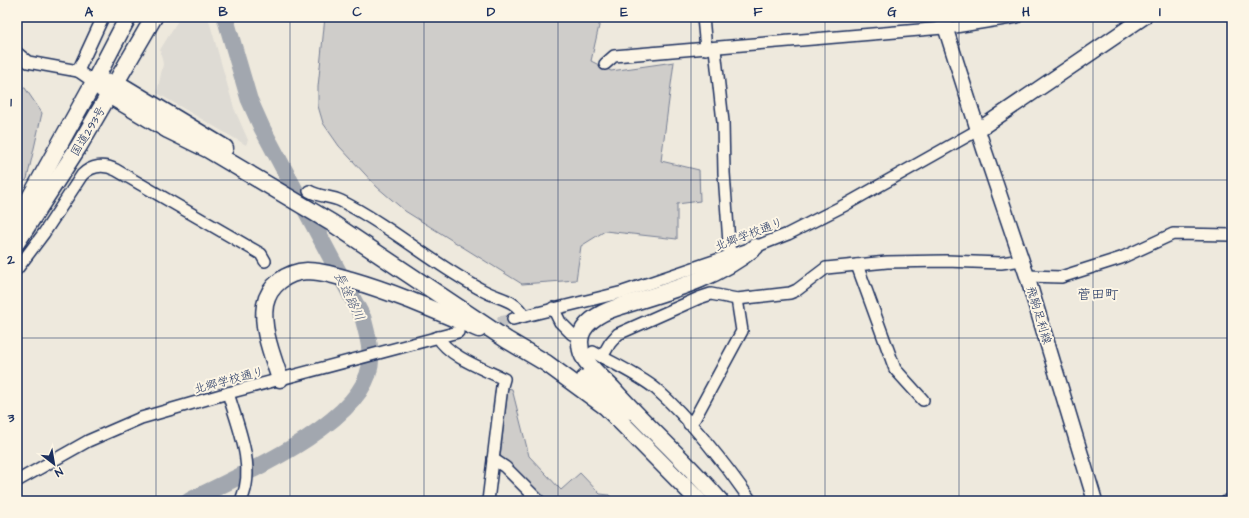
<svg xmlns="http://www.w3.org/2000/svg" width="1249" height="518" font-family="'Architects Daughter','Klee One',sans-serif">
	<style>
		.built { fill: #dedbd4 }
		.green { fill: #cfcdca; stroke: #757e94 }
		.lines { fill: none; stroke-linecap: round; stroke-linejoin: round }
		.river { stroke: #a2a7af; stroke-width: 17 }
		.minor-tunnel { stroke: #c4c4c4; stroke-width: 11; stroke-dasharray: 11 5.5; stroke-linecap: butt }
		.minor-casing { stroke: #1b2f5e; stroke-width: 14 }
		.major-casing { stroke: #1b2f5e; stroke-width: 17 }
		.highway-casing { stroke: #1b2f5e; stroke-width: 19 }
		.minor { stroke: #fcf5e5; stroke-width: 11 }
		.major { stroke: #fcf5e5; stroke-width: 14 }
		.highway { stroke: #fcf5e5; stroke-width: 16 }
		.grid { fill: none; stroke: #1b2f5e; stroke-width: 1; stroke-opacity: 0.55 }
		.labels { text-anchor: middle; stroke-width: 4; stroke-linejoin: round; paint-order: stroke }
		.street-label { font-size: 12px; fill: #1b2f5e; stroke: #fcf5e5 }
		.water-label { font-size: 13px; font-style: italic; fill: #445376; stroke: #fcf5e5 }
		.quarter-label { font-size: 14px; fill: #1b2f5e; stroke: #fcf5e5 }
		.neatline { fill: none; stroke: #1b2f5e; stroke-width: 1.5 }
		.grid-label { font-size: 13px; text-anchor: middle; font-weight: bold; fill: #1b2f5e }
	</style>
	<rect width="100%" height="100%" fill="#eee9dd"/>
	<filter id="ink" filterUnits="userSpaceOnUse"><feTurbulence type="fractalNoise" baseFrequency=".025" numOctaves="2"/><feDisplacementMap in="SourceGraphic" scale="8" xChannelSelector="R" yChannelSelector="G"/><feConvolveMatrix kernelMatrix="1 2 1 2 8 2 1 2 1" color-interpolation-filters="sRGB"/></filter>
	<g filter="url(#ink)">
		<path class="built" d="M180 17H208L234 108 248 140 246 145 157 93 163 64 160 50Z"/>
		<g class="green">
			<path d="M325 17H601L591 61 611 71 674 62 661 161 699 170 700 201 677 204V239L605 231 581 246 576 280 522 284 405 211 377 187 339 146 323 123 318 106V87Z"/>
			<path d="M17 87 25 88 42 113 27 179 17 188Z"/>
			<path d="M508 388 512 389 529 456 561 490 580 473 600 494 609 495 615 501H545L500 457Z"/>
		</g>
		<g class="lines">
			<path class="river" d="M189 501C237 477 361 425 370 366 372 350 367 334 363 318L262 128 249 99 225 17"/>
			<path class="minor-tunnel" d="M482 326 513 319"/>
			<defs>
				<g id="minor">
					<path d="M703 17 706 49"/>
					<path d="M715 49 723 122 724 173 730 257"/>
					<path d="M17 53 28 62 78 71"/>
					<path d="M605 64 614 56 955 27 1017 17"/>
					<path d="M94 82 78 71 103 17"/>
					<path d="M309 191C319 197 331 196 341 201 391 226 434 265 484 291 501 300 513 298 524 316"/>
					<path d="M857 265 895 369 923 400"/>
					<path d="M17 269 44 233 82 175C92 165 104 164 116 170L261 254 265 261"/>
					<path d="M1027 276 1061 277 1121 258 1173 234 1232 235"/>
					<path d="M553 308 560 322 572 334"/>
					<path d="M513 319 623 292 755 247 788 234 845 205 978 130"/>
					<path d="M438 337C449 357 484 369 504 379L502 386 488 501"/>
					<path d="M593 352C614 364 637 374 656 389 689 418 726 465 751 501"/>
					<path d="M602 357 610 343 618 334 699 298 711 294 737 299 790 293 797 290 826 268 887 262 946 261 1001 263 1022 260"/>
					<path d="M228 393C237 424 256 467 242 498L243 501"/>
					<path d="M689 424 695 418 742 331 737 299"/>
					<path d="M493 459 505 467 539 501"/>
					<path d="M17 481 88 441 141 418 228 393 458 332"/>
					<path d="M1227 501 1232 500"/>
				</g>
				<g id="major">
					<path d="M942 17 984 149 1027 276 1095 501"/>
					<path d="M978 130 1144 17"/>
				</g>
				<g id="highway">
					<path d="M94 82 109 95 168 130 209 150 332 223 507 340 546 363 606 407 699 501"/>
					<path d="M94 82 117 83 225 148"/>
					<path d="M17 221 94 82 128 17"/>
					<path d="M17 242 79 146 154 17"/>
					<path d="M585 378 631 411"/>
					<path d="M280 379C273 357 261 329 265 305 269 285 287 272 307 271 322 271 337 276 351 280 396 293 436 311 479 329"/>
					<path d="M720 501C687 462 648 428 614 390 604 379 590 369 583 356 581 352 580 346 580 342 580 324 600 313 615 308 664 292 714 281 755 247"/>
				</g>
			</defs>
			<use href="#minor" class="minor-casing"/>
			<use href="#major" class="major-casing"/>
			<use href="#highway" class="highway-casing"/>
			<use href="#minor" class="minor"/>
			<use href="#major" class="major"/>
			<use href="#highway" class="highway"/>
		</g>
	</g>
	<path class="grid" d="M156 17V501M290 17V501M424 17V501M558 17V501M691 17V501M825 17V501M959 17V501M1093 17V501M17 180H1232M17 338H1232"/>
	<g class="labels">
		<g class="street-label">
			<text transform="translate(88 131) rotate(-59)" y="4">国道293号</text>
			<text transform="translate(749 234) rotate(-21)" y="4">北郷学校通り</text>
			<text transform="translate(1039 315) rotate(73)" y="4">飛駒足利線</text>
			<text transform="translate(229 380) rotate(-15)" y="4">北郷学校通り</text>
		</g>
		<g class="water-label">
			<text transform="translate(350 296) rotate(64)" y="5">長途路川</text>
		</g>
		<g class="quarter-label">
			<text x="1098" y="299">菅田町</text>
		</g>
	</g>
	<rect width="1249" height="518" fill="none" stroke="#fcf5e5" stroke-width="44"/>
	<g transform="translate(54 464) rotate(149)" stroke="#fcf5e5" stroke-width="3" paint-order="stroke">
	<path d="M0-3L7 15L0 10L-7 15Z" fill="#1b2f5e"/>
	<text y="-6" font-size="11" font-weight="bold" text-anchor="middle" fill="#1b2f5e">N</text>
	</g>
	<rect x="22" y="22" width="1205" height="474" class="neatline"/>
	<g class="grid-label">
		<text x="89" y="16">A</text>
		<text x="223" y="16">B</text>
		<text x="357" y="16">C</text>
		<text x="491" y="16">D</text>
		<text x="624" y="16">E</text>
		<text x="758" y="16">F</text>
		<text x="892" y="16">G</text>
		<text x="1026" y="16">H</text>
		<text x="1160" y="16">I</text>
		<text x="11" y="106">1</text>
		<text x="11" y="264">2</text>
		<text x="11" y="422">3</text>
	</g>
</svg>
